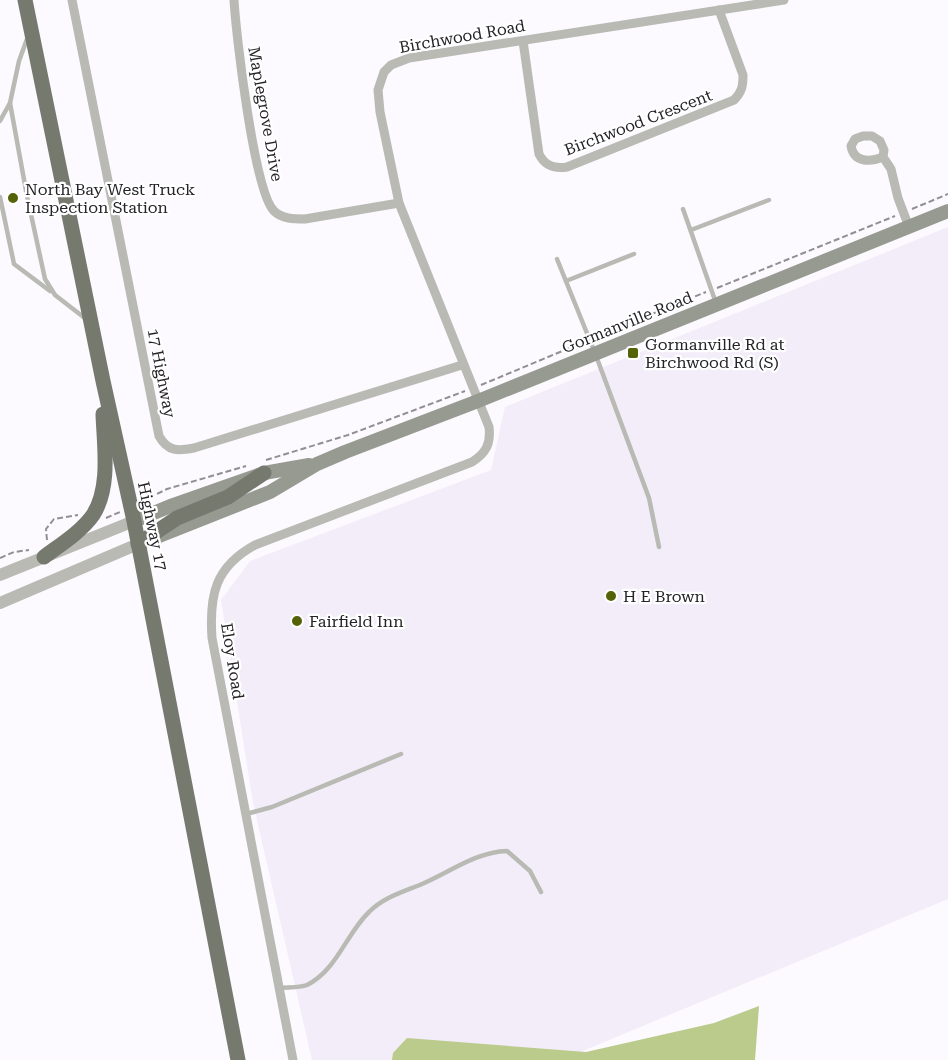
<svg xmlns="http://www.w3.org/2000/svg" width="948" height="1060" font-family="'Roboto Serif',serif">
	<style>
		.built { fill: #f3edf9 }
		.forest { fill: #bbcb8c }
		.lines { fill: none; stroke-linecap: round; stroke-linejoin: round }
		.path { stroke: #918e94; stroke-width: 2; stroke-dasharray: 6 3; stroke-linecap: butt }
		.service { stroke: #b8bab3; stroke-width: 4.5 }
		.minor { stroke: #b8bab3; stroke-width: 9 }
		.tertiary { stroke: #b8bab3; stroke-width: 12 }
		.secondary { stroke: #979a91; stroke-width: 14 }
		.trunk { stroke: #767a6e; stroke-width: 15 }
		.poi-dot { fill: #546308; stroke: #fff; stroke-width: 2 }
		.labels { text-anchor: middle; stroke-width: 4.5; stroke-linejoin: round; paint-order: stroke }
		.street-label { font-size: 16px; fill: #252328; stroke: #fff }
		.poi-label { font-size: 16px; fill: #252328; stroke: #fff; text-anchor: start }
	</style>
	<rect width="100%" height="100%" fill="#fcf9ff"/>
	<path class="built" d="M948 227V899L561 1060H312L253 803 221 600 250 561 491 470 505 407Z"/>
	<path class="forest" d="M759 1006 755 1060H392L393 1053 407 1038 586 1052 714 1023Z"/>
	<g class="lines">
		<g class="path">
			<path d="M912 209 948 194"/>
			<path d="M717 288 895 216"/>
			<path d="M595 337 706 292"/>
			<path d="M481 385 584 342"/>
			<path d="M266 460 348 435 465 391"/>
			<path d="M141 502 167 489 246 466"/>
			<path d="M106 518 120 512"/>
			<path d="M47 540 46 529 54 519 78 515"/>
			<path d="M0 558 14 552 29 550"/>
		</g>
		<g class="service">
			<path d="M27 39 19 61 10 103 27 196 45 279 55 295 86 319"/>
			<path d="M0 121 10 103"/>
			<path d="M0 197 14 264 50 291"/>
			<path d="M683 209 716 303"/>
			<path d="M691 230 769 200"/>
			<path d="M557 259 595 353 649 498 659 547"/>
			<path d="M566 281 634 254"/>
			<path d="M246 814 272 807 401 754"/>
			<path d="M279 988C287 987 299 988 307 985 337 970 346 934 369 912 384 897 403 892 422 884 450 872 476 852 507 851L530 871 541 892"/>
		</g>
		<g class="minor">
			<path d="M72 0 159 436C168 452 178 451 194 448L462 365"/>
			<path d="M234 0C236 34 254 191 274 211 282 219 294 219 305 219L399 203"/>
			<path d="M523 41 539 154C545 166 554 169 567 167L734 100C742 92 743 86 743 75L719 10"/>
			<path d="M883 157C870 162 854 163 851 146L855 139 863 136H872L880 141 884 150 883 157 891 169 898 198 909 227"/>
			<path d="M293 1060 212 638C209 595 215 567 255 545L472 462C486 453 491 444 489 427L399 203 380 112 378 90 384 72 391 65 409 58 784 0"/>
		</g>
		<g class="tertiary">
			<path d="M0 575 134 521"/>
			<path d="M0 603 138 544"/>
		</g>
		<g class="secondary">
			<path d="M134 521 173 505 264 473 309 465"/>
			<path d="M154 538 270 492 317 464 345 452 478 401 948 211"/>
		</g>
		<g class="trunk">
			<path d="M25 0 103 381 134 521 238 1060"/>
			<path d="M138 544 177 518 228 497 264 473"/>
			<path d="M44 557C60 545 81 532 93 515 111 487 104 445 103 414"/>
		</g>
	</g>
	<g class="poi-dot">
		<circle cx="13" cy="198" r="6"/>
		<rect x="627" y="347" width="12" height="12" rx="3"/>
		<circle cx="611" cy="596" r="6"/>
		<circle cx="297" cy="621" r="6"/>
	</g>
	<g class="labels">
		<g class="street-label">
			<text transform="translate(462 36) rotate(-10)" y="6">Birchwood Road</text>
			<text transform="translate(266 114) rotate(80)" y="6">Maplegrove Drive</text>
			<text transform="translate(638 122) rotate(-21)" y="6">Birchwood Crescent</text>
			<text transform="translate(627 322) rotate(-22)" y="6">Gormanville Road</text>
			<text transform="translate(162 373) rotate(79)" y="6">17 Highway</text>
			<text transform="translate(153 526) rotate(78)" y="6">Highway 17</text>
			<text transform="translate(233 661) rotate(81)" y="6">Eloy Road</text>
		</g>
		<g class="poi-label">
			<text x="25" y="195">North Bay West Truck<tspan x="25" dy="18">Inspection Station</tspan></text>
			<text x="645" y="350">Gormanville Rd at<tspan x="645" dy="18">Birchwood Rd (S)</tspan></text>
			<text x="623" y="602">H E Brown</text>
			<text x="309" y="627">Fairfield Inn</text>
		</g>
	</g>
</svg>
